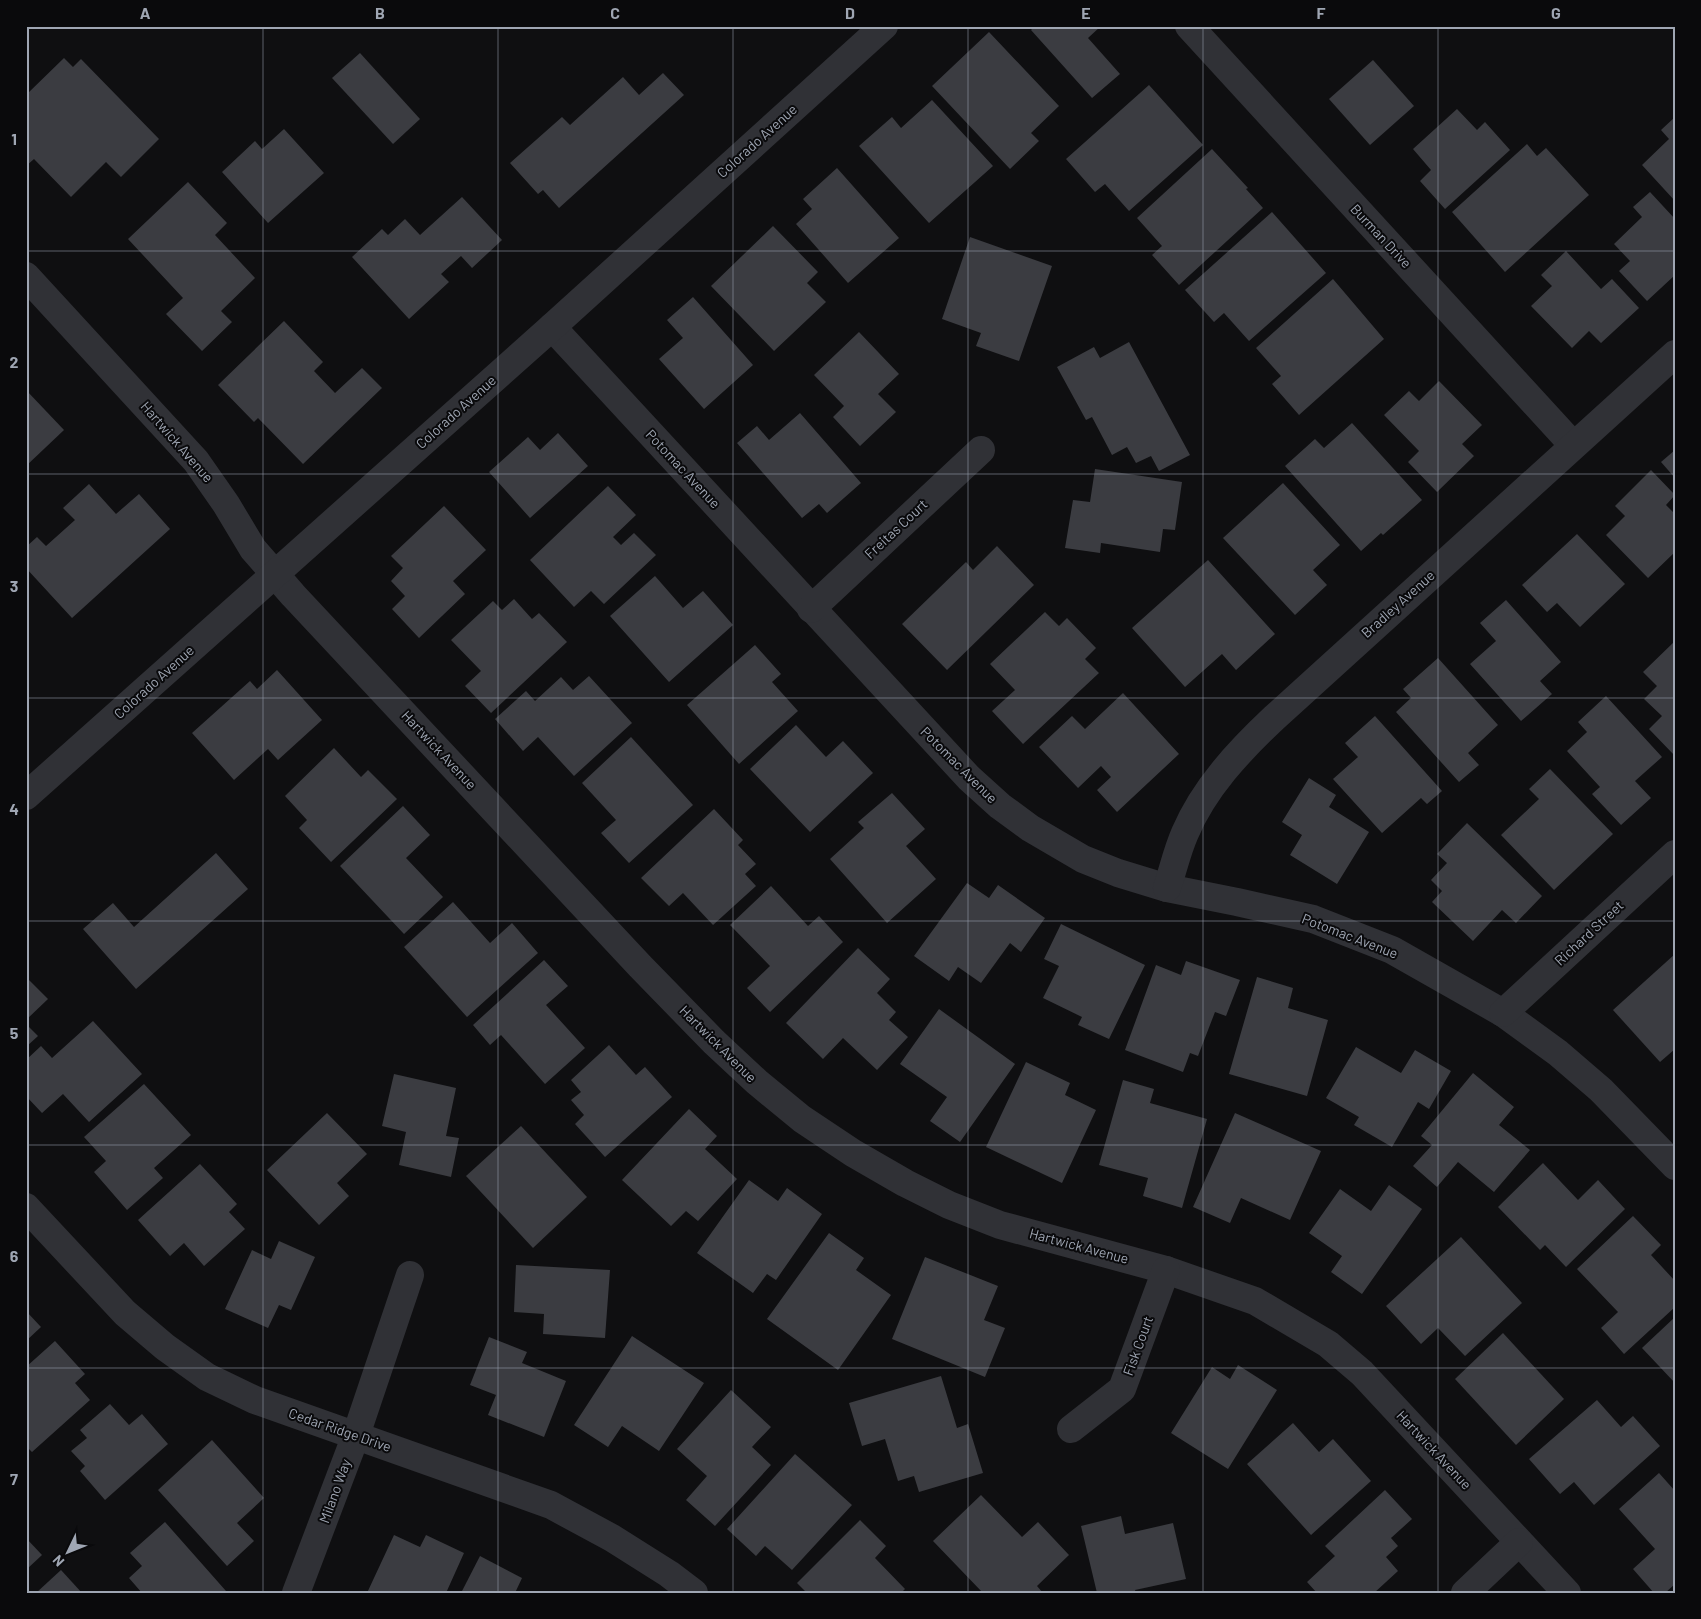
<svg xmlns="http://www.w3.org/2000/svg" width="1701" height="1619" font-family="Barlow,sans-serif">
	<style>
		.building { fill: #3b3c41 }
		.lines { fill: none; stroke-linecap: round; stroke-linejoin: round }
		.street { stroke: #303136; stroke-width: 28 }
		.grid { fill: none; stroke: #9fa6b3; stroke-width: 1; stroke-opacity: 0.55 }
		.labels { text-anchor: middle; stroke-width: 4; stroke-linejoin: round; paint-order: stroke }
		.street-label { font-size: 14px; fill: #9fa6b3; stroke: #0a0a0c }
		.neatline { fill: none; stroke: #9fa6b3; stroke-width: 2 }
		.grid-label { font-size: 16px; text-anchor: middle; font-weight: bold; fill: #9fa6b3 }
	</style>
	<rect width="100%" height="100%" fill="#0f0f11"/>
	<g class="building">
		<path d="M1035 26H1101L1088 38 1120 74 1092 98 1031 30Z"/>
		<path d="M989 32 1059 106 1031 133 1039 141 1010 169 932 86Z"/>
		<path d="M360 53 420 119 393 144 332 78Z"/>
		<path d="M64 58 73 67 81 59 159 139 121 177 106 162 71 197 34 159 26 166V95Z"/>
		<path d="M1373 60 1414 106 1370 145 1329 99Z"/>
		<path d="M663 73 684 95 559 208 543 190 538 194 510 163 562 117 570 125 623 77 639 95Z"/>
		<path d="M1149 85 1203 145 1129 211 1105 184 1095 192 1066 159Z"/>
		<path d="M932 100 993 166 929 223 859 146 892 117 901 128Z"/>
		<path d="M1457 109 1477 130 1485 122 1510 150 1445 209 1420 181 1431 170 1413 149Z"/>
		<path d="M1675 117V201L1642 165 1669 139 1661 130Z"/>
		<path d="M284 129 324 173 268 223 222 172 255 141 262 149Z"/>
		<path d="M1527 144 1537 156 1546 148 1589 195 1505 272 1452 212Z"/>
		<path d="M1212 149 1248 188 1246 189 1263 208 1179 285 1152 255 1162 246 1137 218Z"/>
		<path d="M837 168 899 238 848 283 796 224 812 209 803 199Z"/>
		<path d="M188 182 227 223 215 235 255 278 221 311 232 322 202 351 166 314 183 298 128 239Z"/>
		<path d="M1650 192 1675 219V275L1647 301 1619 271 1630 261 1614 244 1642 217 1633 207Z"/>
		<path d="M462 197 502 240 472 268 461 256 441 274 449 282 409 319 352 257 382 229 388 235 405 219 420 235Z"/>
		<path d="M1272 212 1326 273 1249 341 1224 313 1214 322 1185 290Z"/>
		<path d="M773 226 818 272 807 283 826 302 774 351 711 286Z"/>
		<path d="M970 237 1052 266 1019 361 976 346 981 333 942 319Z"/>
		<path d="M1566 251 1601 289 1612 279 1639 308 1601 343 1589 331 1572 348 1531 306 1552 286 1541 275Z"/>
		<path d="M1333 279 1384 339 1299 415 1272 384 1281 376 1256 348Z"/>
		<path d="M693 297 753 365 704 409 659 359 683 338 667 320Z"/>
		<path d="M284 321 323 362 314 371 335 393 362 368 382 388 303 464 258 418 254 422 218 385Z"/>
		<path d="M859 332 899 374 878 394 896 412 860 446 833 417 844 406 814 375Z"/>
		<path d="M1129 342 1190 455 1159 471 1151 456 1136 463 1127 447 1112 455 1092 417 1086 420 1057 367 1094 347 1100 358Z"/>
		<path d="M1439 381 1482 425 1462 444 1474 456 1437 492 1408 462 1419 451 1384 415 1409 391 1419 401Z"/>
		<path d="M26 390 64 430 26 466Z"/>
		<path d="M800 413 861 483 827 513 819 504 802 518 737 443 757 426 769 440Z"/>
		<path d="M1352 423 1422 500 1383 535 1381 533 1361 551 1285 466 1315 439 1324 448Z"/>
		<path d="M558 433 588 466 530 518 489 472 528 437 540 450Z"/>
		<path d="M1675 450V478L1661 462Z"/>
		<path d="M1095 469 1182 482 1175 530 1163 529 1160 552 1101 543 1100 553 1065 548 1073 500 1090 502Z"/>
		<path d="M1651 470 1675 495 1666 505 1675 514V552L1648 578 1606 535 1625 516 1615 506Z"/>
		<path d="M1283 483 1340 545 1313 570 1327 585 1295 615 1223 538Z"/>
		<path d="M89 484 116 514 139 494 170 529 72 618 26 568V547L37 537 46 546 75 520 63 508Z"/>
		<path d="M608 486 636 515 613 537 621 545 634 533 656 555 604 604 591 591 574 607 530 560Z"/>
		<path d="M444 506 486 550 453 581 465 594 419 638 392 609 405 596 391 581 403 568 391 556Z"/>
		<path d="M1577 534 1625 584 1580 627 1557 603 1547 612 1522 585Z"/>
		<path d="M997 546 1034 585 947 670 902 624 966 562 973 570Z"/>
		<path d="M1208 560 1275 634 1236 670 1222 654 1185 687 1132 628Z"/>
		<path d="M655 576 683 608 703 591 733 625 669 682 610 616Z"/>
		<path d="M514 599 532 619 539 613 567 642 491 713 465 686 481 671 451 640 493 601 502 610Z"/>
		<path d="M1506 600 1561 662 1540 681 1552 694 1521 721 1470 664 1496 641 1480 623Z"/>
		<path d="M1045 612 1059 626 1067 618 1096 648 1085 659 1099 673 1023 744 992 711 1015 690 990 664Z"/>
		<path d="M1675 641V756L1649 729 1662 716 1644 699 1657 686 1643 672Z"/>
		<path d="M755 645 781 674 772 682 798 711 739 764 687 705Z"/>
		<path d="M1438 658 1498 725 1468 753 1479 765 1459 782 1396 712 1411 698 1403 689Z"/>
		<path d="M277 670 322 720 278 760 268 749 234 780 192 733 250 681 257 689Z"/>
		<path d="M589 676 632 723 574 776 538 737 523 751 495 719 526 691 535 701 561 677 573 690Z"/>
		<path d="M1123 693 1179 754 1117 812 1097 790 1111 777 1101 766 1078 788 1039 747 1072 716 1085 729Z"/>
		<path d="M1606 696 1662 757 1635 781 1651 798 1621 825 1592 794 1600 787 1567 751 1587 732 1578 722Z"/>
		<path d="M1375 716 1442 791 1427 804 1421 798 1382 833 1333 779 1358 757 1345 743Z"/>
		<path d="M796 725 826 757 843 741 873 773 810 832 750 769Z"/>
		<path d="M631 737 693 805 629 863 601 833 616 820 582 783Z"/>
		<path d="M334 748 361 777 368 770 397 799 331 862 299 828 307 820 285 796Z"/>
		<path d="M1550 769 1613 834 1554 890 1501 835 1539 799 1529 789Z"/>
		<path d="M1309 778 1336 795 1329 807 1369 832 1337 884 1290 855 1302 835 1282 822Z"/>
		<path d="M892 793 925 829 906 846 936 879 887 923 830 859 864 828 858 822Z"/>
		<path d="M403 806 430 835 406 858 443 897 404 934 340 866Z"/>
		<path d="M714 809 743 840 738 845 756 864 745 874 756 886 713 925 683 893 669 906 641 878Z"/>
		<path d="M1467 823 1542 896 1516 923 1502 910 1473 941 1432 902 1442 891 1431 880 1447 863 1437 854Z"/>
		<path d="M216 853 248 889 136 989 83 929 113 903 134 927Z"/>
		<path d="M967 883 989 898 998 885 1045 918 1021 952 1010 943 981 983 958 967 949 981 914 956Z"/>
		<path d="M771 886 808 926 819 916 843 942 770 1012 747 988 770 966 730 925Z"/>
		<path d="M453 902 490 943 512 923 538 953 467 1017 404 947Z"/>
		<path d="M1061 924 1145 965 1109 1039 1078 1025 1082 1017 1043 998 1059 966 1044 959Z"/>
		<path d="M858 948 890 979 877 993 896 1012 889 1020 908 1037 877 1070 843 1038 823 1059 786 1023Z"/>
		<path d="M1675 954V1049L1660 1062 1613 1010Z"/>
		<path d="M544 960 568 986 546 1005 585 1048 545 1084 501 1035 490 1045 473 1025Z"/>
		<path d="M1186 961 1240 980 1226 1016 1215 1012 1198 1056 1190 1053 1183 1072 1125 1050 1156 965 1181 975Z"/>
		<path d="M26 977 48 999 26 1020Z"/>
		<path d="M1257 977 1293 988 1288 1008 1328 1020 1307 1096 1229 1074Z"/>
		<path d="M939 1009 1015 1064 960 1142 930 1121 947 1097 900 1064Z"/>
		<path d="M93 1021 142 1074 89 1122 63 1094 42 1113 26 1096V1060L41 1046 52 1058Z"/>
		<path d="M26 1024 38 1036 26 1047Z"/>
		<path d="M609 1045 636 1075 645 1067 672 1097 605 1157 575 1124 584 1115 571 1100 581 1092 571 1080Z"/>
		<path d="M1356 1047 1401 1073 1415 1050 1451 1071 1429 1109 1418 1102 1392 1147 1354 1125 1359 1117 1326 1098Z"/>
		<path d="M1026 1062 1070 1083 1065 1095 1096 1110 1062 1183 986 1147Z"/>
		<path d="M1473 1073 1514 1107 1499 1125 1530 1150 1494 1192 1458 1162 1437 1187 1413 1166 1432 1145 1421 1136Z"/>
		<path d="M394 1074 456 1088 446 1136 459 1138 451 1177 399 1165 406 1132 382 1126Z"/>
		<path d="M1123 1080 1154 1089 1150 1103 1207 1119 1182 1208 1143 1196 1148 1178 1099 1165Z"/>
		<path d="M144 1084 191 1135 154 1168 163 1178 127 1210 94 1172 106 1161 84 1137Z"/>
		<path d="M689 1109 717 1136 705 1149 737 1179 698 1221 686 1211 671 1226 622 1180Z"/>
		<path d="M327 1113 367 1154 337 1183 349 1196 319 1225 267 1170Z"/>
		<path d="M1235 1113 1321 1151 1290 1220 1241 1198 1230 1223 1193 1207Z"/>
		<path d="M521 1126 587 1197 533 1248 466 1176Z"/>
		<path d="M1543 1163 1578 1200 1598 1180 1625 1209 1566 1267 1545 1245 1540 1250 1498 1207Z"/>
		<path d="M200 1164 237 1204 229 1212 245 1229 204 1266 184 1243 170 1256 138 1220Z"/>
		<path d="M749 1180 778 1201 787 1188 822 1214 776 1280 767 1274 753 1293 697 1253Z"/>
		<path d="M1389 1185 1422 1209 1362 1294 1331 1272 1342 1256 1309 1233 1340 1189 1371 1211Z"/>
		<path d="M1633 1216 1661 1245 1651 1255 1675 1281V1307L1624 1354 1601 1328 1618 1312 1577 1269Z"/>
		<path d="M829 1233 864 1258 856 1270 891 1295 838 1370 767 1319Z"/>
		<path d="M1461 1237 1522 1303 1465 1356 1438 1328 1421 1344 1386 1306Z"/>
		<path d="M279 1241 315 1257 291 1310 279 1305 268 1328 225 1309 252 1250 271 1259Z"/>
		<path d="M925 1257 998 1286 984 1320 1005 1328 985 1377 892 1339Z"/>
		<path d="M516 1265 610 1270 605 1338 543 1334 544 1314 514 1312Z"/>
		<path d="M26 1311 41 1327 26 1341Z"/>
		<path d="M1675 1317V1383L1642 1348Z"/>
		<path d="M1503 1333 1564 1399 1516 1445 1455 1379Z"/>
		<path d="M632 1336 704 1383 659 1451 622 1426 608 1447 574 1425Z"/>
		<path d="M489 1337 527 1352 522 1363 566 1381 544 1437 488 1415 496 1395 470 1385Z"/>
		<path d="M55 1341 85 1374 75 1383 90 1400 32 1452 26 1446V1367Z"/>
		<path d="M1238 1365 1277 1390 1228 1469 1171 1433 1212 1367 1230 1379Z"/>
		<path d="M941 1376 957 1428 968 1424 983 1473 919 1492 914 1476 898 1481 885 1439 862 1446 849 1403Z"/>
		<path d="M731 1390 771 1427 752 1447 771 1465 715 1526 686 1500 707 1476 677 1449Z"/>
		<path d="M1597 1400 1621 1427 1633 1416 1660 1446 1594 1505 1574 1482 1560 1494 1529 1459Z"/>
		<path d="M110 1404 129 1425 142 1414 168 1444 105 1500 80 1471 85 1466 71 1451 87 1438 80 1430Z"/>
		<path d="M1293 1423 1319 1452 1333 1439 1371 1481 1311 1535 1247 1464Z"/>
		<path d="M212 1440 264 1498 237 1523 254 1541 227 1566 158 1490Z"/>
		<path d="M795 1454 852 1505 792 1570 765 1546 756 1556 727 1529Z"/>
		<path d="M1659 1473 1675 1491V1584L1665 1593H1654L1633 1569 1655 1549 1619 1509Z"/>
		<path d="M1385 1490 1412 1519 1391 1538 1398 1546 1386 1557 1398 1571 1374 1593H1317L1307 1582 1335 1556 1325 1546Z"/>
		<path d="M981 1495 1022 1537 1038 1522 1069 1555 1037 1586 1043 1593H983L933 1541Z"/>
		<path d="M1121 1516 1125 1534 1173 1523 1186 1579 1135 1590 1136 1593H1097L1081 1526Z"/>
		<path d="M860 1520 886 1546 875 1558 905 1589 901 1593H807L797 1583Z"/>
		<path d="M165 1522 226 1591 224 1593H142L129 1578 142 1566 130 1553Z"/>
		<path d="M394 1535 420 1547 426 1535 464 1553 446 1593H367Z"/>
		<path d="M26 1538 42 1555 26 1570Z"/>
		<path d="M480 1556 522 1578 515 1593H461Z"/>
		<path d="M61 1570 82 1593H36Z"/>
	</g>
	<g class="lines">
		<g class="street">
			<path d="M1189 26 1573 445"/>
			<path d="M26 276 196 461 226 504 253 549 293 595 640 966 714 1042 757 1082 802 1119 853 1153 905 1183 949 1205 1000 1225 1166 1270 1255 1301 1328 1344 1362 1373 1567 1593"/>
			<path d="M552 327 969 778 1000 806 1030 828 1083 859 1118 873 1167 888 1237 902 1313 919 1392 950 1503 1013 1558 1053 1601 1090 1675 1166"/>
			<path d="M811 609 981 450"/>
			<path d="M26 796 552 327 884 26"/>
			<path d="M1167 888C1173 870 1177 851 1185 833 1204 788 1239 751 1274 718L1675 354"/>
			<path d="M1503 1013 1675 854"/>
			<path d="M26 1207 125 1313 165 1347 207 1377 255 1400 551 1505 612 1538 669 1574 694 1593"/>
			<path d="M1071 1429 1122 1389 1166 1270"/>
			<path d="M296 1593 356 1435 410 1275"/>
			<path d="M1465 1593 1519 1542"/>
		</g>
	</g>
	<path class="grid" d="M263 26V1593M498 26V1593M733 26V1593M968 26V1593M1203 26V1593M1438 26V1593M26 251H1675M26 474H1675M26 698H1675M26 921H1675M26 1145H1675M26 1368H1675"/>
	<g class="labels">
		<g class="street-label">
			<text transform="translate(757 141) rotate(-42)" y="5">Colorado Avenue</text>
			<text transform="translate(1381 236) rotate(47)" y="5">Burman Drive</text>
			<text transform="translate(456 412) rotate(-42)" y="5">Colorado Avenue</text>
			<text transform="translate(177 442) rotate(49)" y="5">Hartwick Avenue</text>
			<text transform="translate(683 469) rotate(47)" y="5">Potomac Avenue</text>
			<text transform="translate(896 529) rotate(-43)" y="5">Freitas Court</text>
			<text transform="translate(1398 604) rotate(-42)" y="5">Bradley Avenue</text>
			<text transform="translate(154 682) rotate(-42)" y="5">Colorado Avenue</text>
			<text transform="translate(439 750) rotate(47)" y="5">Hartwick Avenue</text>
			<text transform="translate(959 765) rotate(45)" y="5">Potomac Avenue</text>
			<text transform="translate(1589 933) rotate(-43)" y="5">Richard Street</text>
			<text transform="translate(1350 936) rotate(21)" y="5">Potomac Avenue</text>
			<text transform="translate(718 1044) rotate(45)" y="5">Hartwick Avenue</text>
			<text transform="translate(1079 1246) rotate(15)" y="5">Hartwick Avenue</text>
			<text transform="translate(1138 1346) rotate(-70)" y="5">Fisk Court</text>
			<text transform="translate(340 1430) rotate(19)" y="5">Cedar Ridge Drive</text>
			<text transform="translate(1434 1450) rotate(47)" y="5">Hartwick Avenue</text>
			<text transform="translate(335 1491) rotate(-70)" y="5">Milano Way</text>
		</g>
	</g>
	<rect width="1701" height="1619" fill="none" stroke="#0a0a0c" stroke-width="55"/>
	<g transform="translate(68 1552) rotate(227)" stroke="#0a0a0c" stroke-width="4" paint-order="stroke">
	<path d="M0-4L9 19L0 12L-9 19Z" fill="#9fa6b3"/>
	<text y="-8" font-size="14" font-weight="bold" text-anchor="middle" fill="#9fa6b3">N</text>
	</g>
	<rect x="28" y="28" width="1646" height="1564" class="neatline"/>
	<g class="grid-label">
		<text x="145" y="19">A</text>
		<text x="380" y="19">B</text>
		<text x="615" y="19">C</text>
		<text x="850" y="19">D</text>
		<text x="1086" y="19">E</text>
		<text x="1321" y="19">F</text>
		<text x="1556" y="19">G</text>
		<text x="14" y="145">1</text>
		<text x="14" y="368">2</text>
		<text x="14" y="592">3</text>
		<text x="14" y="815">4</text>
		<text x="14" y="1039">5</text>
		<text x="14" y="1262">6</text>
		<text x="14" y="1485">7</text>
	</g>
</svg>
